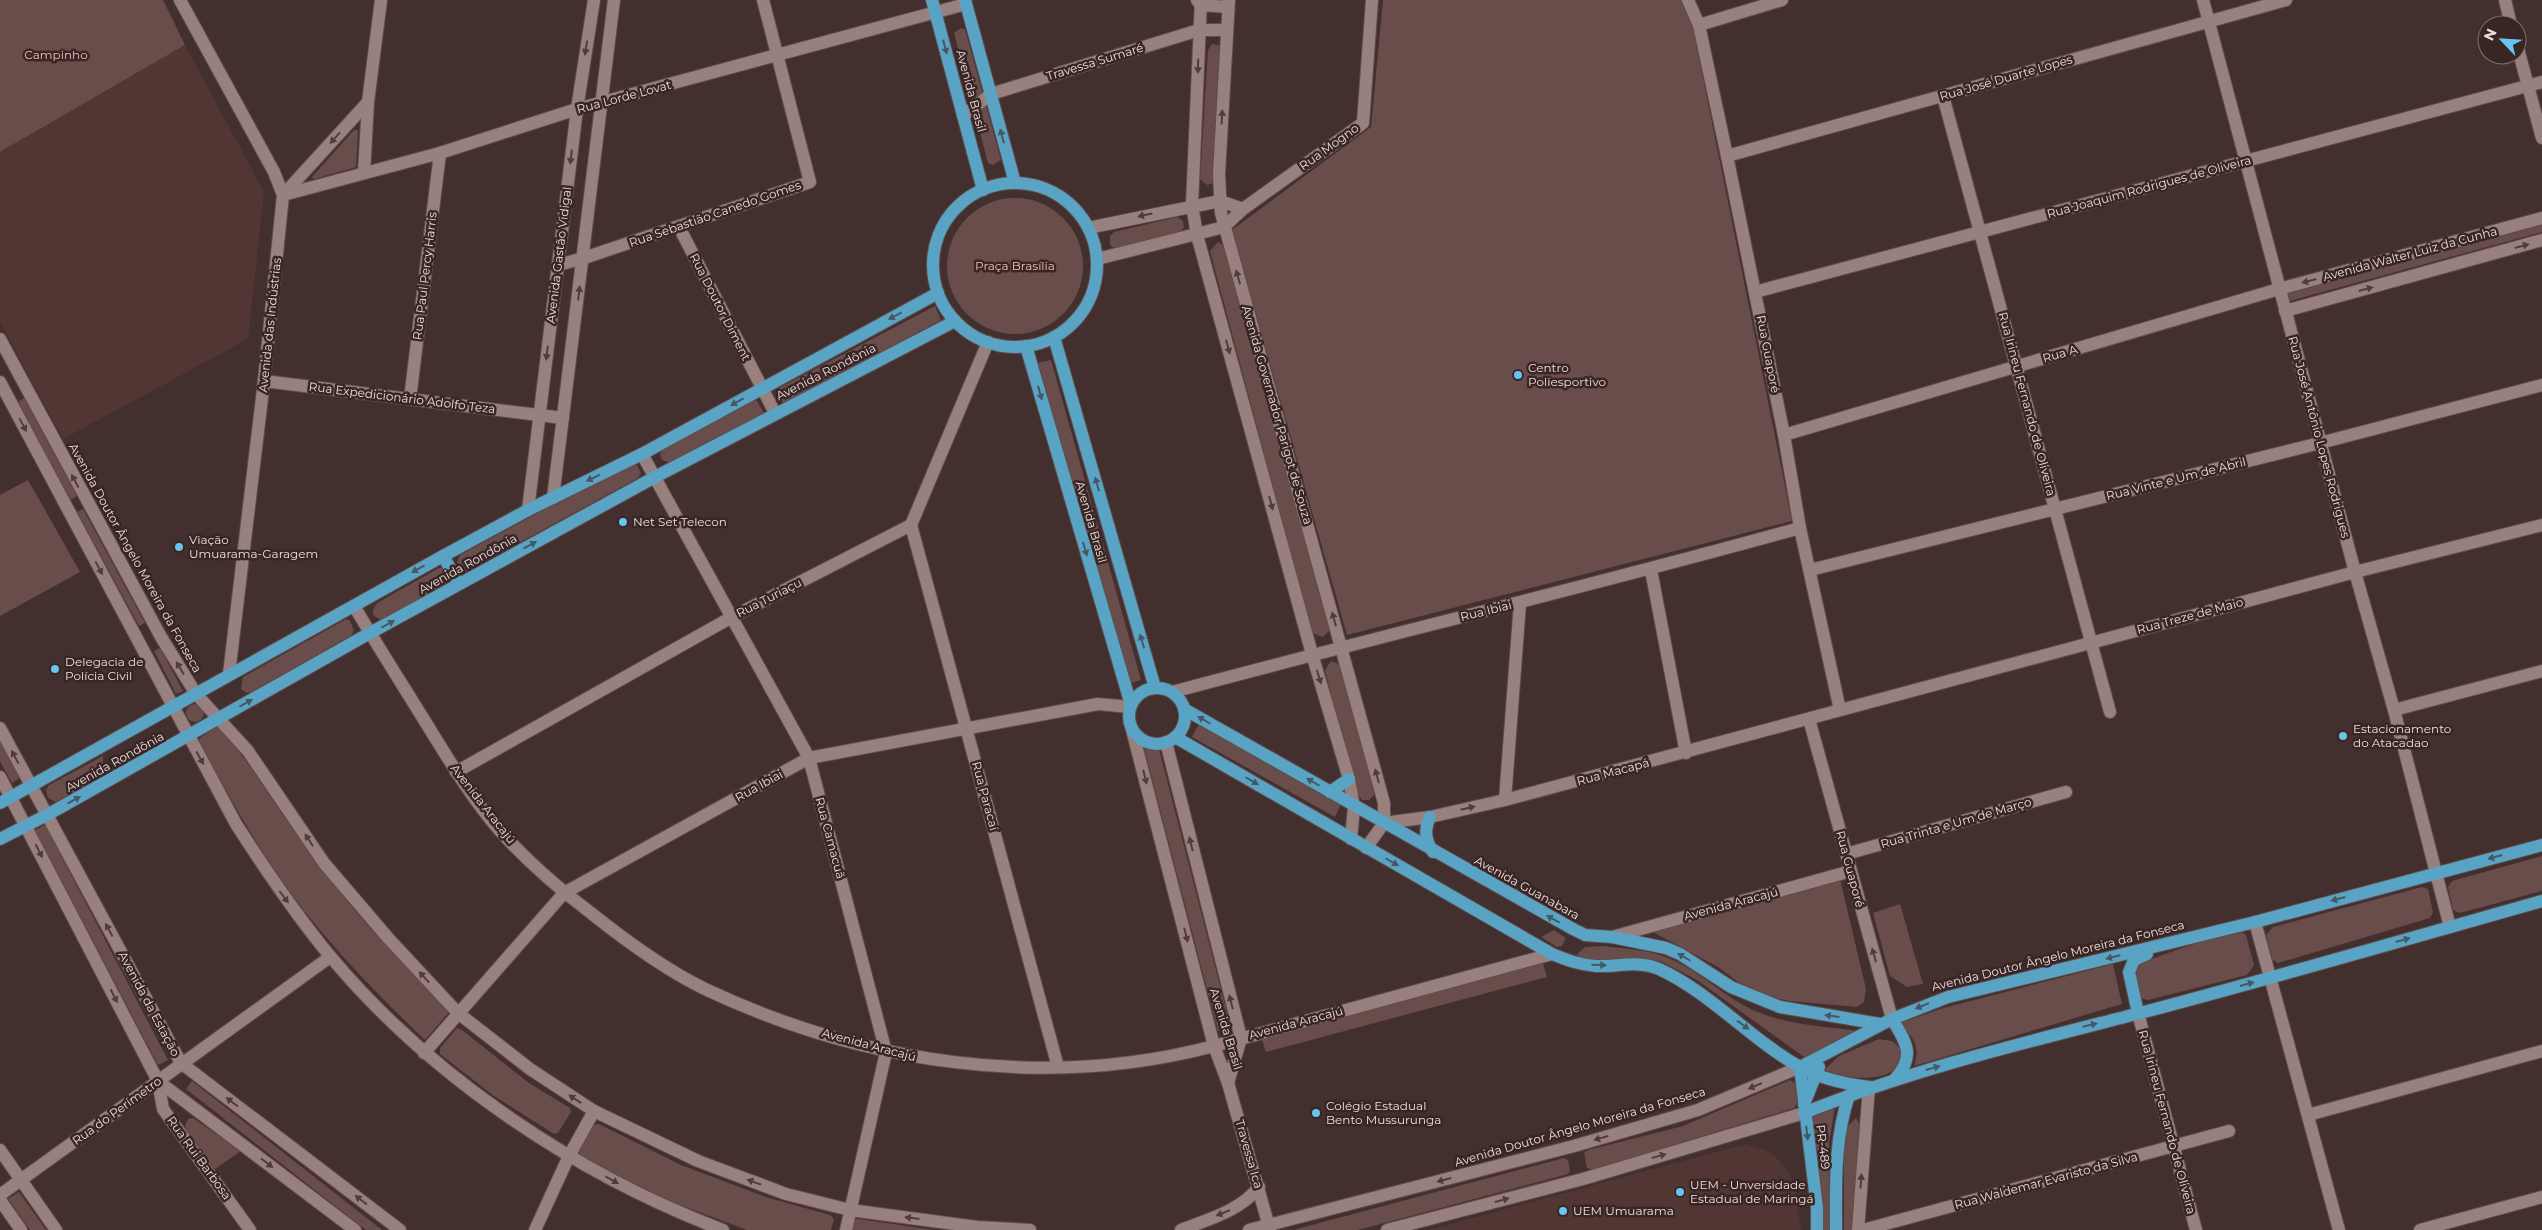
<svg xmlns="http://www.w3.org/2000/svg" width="2542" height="1230" font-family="Montserrat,sans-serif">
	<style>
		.built { fill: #513634 }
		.green { fill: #684d4b }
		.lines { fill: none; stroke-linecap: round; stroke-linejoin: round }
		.minor-casing { stroke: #5f4e4d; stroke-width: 14 }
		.major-casing { stroke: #5f4e4d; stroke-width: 14 }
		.minor { stroke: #98807e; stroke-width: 12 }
		.major { stroke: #59a4c5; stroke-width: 12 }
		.oneway { fill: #465864 }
		.oneway2 { fill: #513c3a }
		.poi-dot { fill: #68c4f0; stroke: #392624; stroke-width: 2 }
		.labels { text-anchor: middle; stroke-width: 5; stroke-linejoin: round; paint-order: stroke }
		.park-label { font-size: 12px; fill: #f9bcb8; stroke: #392624 }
		.street-label { font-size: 12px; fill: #ebdddc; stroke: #392624 }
		.poi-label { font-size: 12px; fill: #ebdddc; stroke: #392624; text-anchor: start }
	</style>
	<rect width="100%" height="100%" fill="#432f2e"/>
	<g class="built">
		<path d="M185 45 264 192 248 339 63 439 0 322V152Z"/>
		<path d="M1746 1144 1765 1150 1776 1157 1786 1169 1794 1183 1801 1230H1428Z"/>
	</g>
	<g class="green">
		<path d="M0 0H163L185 45 0 152Z"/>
		<path d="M1383 0H1681L1692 23 1792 521 1347 635 1232 230 1371 127Z"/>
		<path d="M961 28 965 29 1001 160 993 165 988 163 954 33Z"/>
		<path d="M1212 44 1221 46 1214 183 1207 185 1200 179 1208 50Z"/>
		<path d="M354 130H358L356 167 314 179 312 177Z"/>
		<circle cx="1015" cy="266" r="68"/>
		<path d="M1177 217 1183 221 1184 228 1180 232 1115 249 1110 245V236L1114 232Z"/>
		<path d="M2542 225V232L2286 302 2285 294Z"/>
		<path d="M1218 242 1226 247 1330 630 1323 637 1312 633 1210 251Z"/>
		<path d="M935 306 941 320 785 404 780 401 779 388Z"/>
		<path d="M1051 360 1141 680 1129 684 1038 363Z"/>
		<path d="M24 398 77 496 70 500 18 402Z"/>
		<path d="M755 398 764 413 671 463 662 460 660 455 663 447Z"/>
		<path d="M632 462 637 465 641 473 638 478 466 572 461 569 457 562 460 555Z"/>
		<path d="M28 480 80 572 0 616V495Z"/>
		<path d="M83 509 145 623 139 626 77 512Z"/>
		<path d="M439 568H443L451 577 450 582 382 621 373 615V610L377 603Z"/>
		<path d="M346 619 350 621 354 630 352 635 252 692 247 693 241 689 243 677Z"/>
		<path d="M160 648 183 691 176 694 154 651Z"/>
		<path d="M1331 661 1339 664 1374 788V795L1369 800H1362L1355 790 1325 670Z"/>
		<circle cx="195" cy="713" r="9"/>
		<path d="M1200 722 1341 804 1335 817 1192 737Z"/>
		<path d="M218 725C252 765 278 810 309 852 351 910 399 961 450 1011L425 1040C384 1001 345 961 310 918 268 866 235 807 203 750L199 739Z"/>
		<path d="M0 737 21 777 12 783 0 761Z"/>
		<path d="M1144 748 1159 749 1231 1028 1218 1031Z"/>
		<path d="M103 756V778L56 802 48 798 46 790 49 785Z"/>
		<path d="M45 825 168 1060 158 1065 35 830Z"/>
		<path d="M2542 856V891L2460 913 2453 910 2448 887 2452 881Z"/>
		<path d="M1840 879 1866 989 1864 1002 1857 1007 1789 1001 1759 994 1746 988 1718 967 1651 931Z"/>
		<path d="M2422 887 2428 889 2433 912 2430 918 2278 963 2272 959 2266 935 2273 927Z"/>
		<path d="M1900 904 1923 984 1907 987 1890 976 1873 913Z"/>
		<path d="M1554 930 1566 938 1562 946 1557 947 1541 937Z"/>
		<path d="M2242 932 2246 935 2254 965 2247 975 2148 1000 2139 998 2134 966C2169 952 2204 939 2242 932Z"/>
		<path d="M1604 946C1623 949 1642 949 1660 955 1692 965 1716 990 1745 1006 1780 1025 1821 1026 1859 1031L1804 1057 1697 980 1660 961 1629 958 1593 960 1579 957 1577 954 1585 947Z"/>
		<path d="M1543 963 1547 977 1266 1052 1262 1039Z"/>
		<path d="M2113 964 2122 1004 1914 1066C1921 1046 1913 1035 1898 1024L1940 1009Z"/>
		<path d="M457 1028 462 1030 529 1083 570 1108 571 1112 558 1133 554 1134 494 1096 440 1054V1048Z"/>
		<path d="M1879 1039 1892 1041C1898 1045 1902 1050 1901 1057 1897 1086 1842 1079 1824 1070L1839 1056Z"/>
		<path d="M1790 1080 1795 1083 1798 1102 1794 1108 1592 1170 1587 1168 1584 1153 1588 1150 1683 1126Z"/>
		<path d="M192 1081 382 1230H366L186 1089Z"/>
		<path d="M1835 1107 1829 1143 1831 1230H1820L1812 1117Z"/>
		<path d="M193 1118 241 1151 215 1169 187 1133 185 1125 188 1119Z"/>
		<path d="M1856 1118 1859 1123 1853 1230H1844V1137L1848 1126Z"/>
		<path d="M599 1124 681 1165 769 1198 830 1215 834 1219 831 1230H747L667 1200 581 1157 579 1151 594 1125Z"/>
		<path d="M1564 1158 1568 1160 1570 1171 1568 1174 1358 1230H1293Z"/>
		<path d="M19 1192 46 1230H30L8 1199Z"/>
		<path d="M855 1219H859L934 1230H848Z"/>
	</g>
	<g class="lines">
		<defs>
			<g id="minor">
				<path d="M180 0 274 172 283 195 264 381 229 674"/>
				<path d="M1197 0 1201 5 1228 7"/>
				<path d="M1201 0 1192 205 1197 235 1312 654 1349 779 1354 807 1351 839"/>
				<path d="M1229 0 1219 174 1221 213 1384 803V823L1366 848"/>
				<path d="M1688 0 1699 25 1727 156 1784 435 1800 528 1840 710"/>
				<path d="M2203 0 2355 572 2394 710 2450 927"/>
				<path d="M2505 0 2511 25"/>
				<path d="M1699 25 1782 0"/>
				<path d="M2517 45 2542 138"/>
				<path d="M1943 96 2110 712"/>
				<path d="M963 116 991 94 1199 30H1227"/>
				<path d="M1727 156 2286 0"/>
				<path d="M364 173 368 102 381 0"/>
				<path d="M283 195 440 153 577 109 966 4"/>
				<path d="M283 195 368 102"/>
				<path d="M679 227 775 413"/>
				<path d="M1088 228 1220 201 1243 209"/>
				<path d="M1097 259 1224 227 1243 209 1363 123 1372 0"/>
				<path d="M558 265 584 258 810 182 763 0"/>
				<path d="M1755 292 2542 82"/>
				<path d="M2285 311 2542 240"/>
				<path d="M0 339 161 637 196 694 248 751 324 863 389 939 458 1013 530 1069 594 1111 698 1161 786 1194 850 1210 977 1227 1030 1230"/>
				<path d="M264 381 563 418"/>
				<path d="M0 382 236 824C265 869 295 914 330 956 431 1077 576 1174 723 1230"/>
				<path d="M410 399 440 153"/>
				<path d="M1784 435 2279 289 2542 218"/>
				<path d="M642 454 809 758 886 1052 846 1230"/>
				<path d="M553 498 614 0"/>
				<path d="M528 510 577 109 594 0"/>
				<path d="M911 525 1058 1067"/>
				<path d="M1651 570 1686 753"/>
				<path d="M1810 570 2320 443 2542 385"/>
				<path d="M354 606C377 645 402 684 426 723 449 760 472 799 501 832 528 862 558 888 591 913 626 941 664 969 705 989 862 1063 1044 1091 1214 1046L1552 954"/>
				<path d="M1172 692C1381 636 1591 586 1800 528"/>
				<path d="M2394 710 2542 671"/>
				<path d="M1809 719 1892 1019"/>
				<path d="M0 728 181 1063 400 1230"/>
				<path d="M1132 730 1214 1046 1228 1083 1270 1230"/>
				<path d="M1166 742 1241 1038 1228 1083"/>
				<path d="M456 772 732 617 911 525 988 342"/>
				<path d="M0 777 158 1081 355 1230"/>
				<path d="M1505 800 1520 603"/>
				<path d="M1384 823 1430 817 1505 800 2355 572 2542 525"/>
				<path d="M1846 854 2066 792"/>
				<path d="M2255 922 2339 1230"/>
				<path d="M1612 937 1851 871"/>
				<path d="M2138 1013 2196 1230"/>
				<path d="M424 1053 564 893 809 758 1098 704 1130 707"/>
				<path d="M158 1081 163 1109 250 1230"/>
				<path d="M2308 1115 2542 1051"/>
				<path d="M0 1150 56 1230"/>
				<path d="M0 1195 330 957"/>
				<path d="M0 1200 21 1230"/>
				<path d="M535 1230 569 1156 594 1111"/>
				<path d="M1181 1230C1209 1219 1240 1211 1259 1187"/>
				<path d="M1249 1230 1574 1146 1698 1110 1800 1067"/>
				<path d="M1387 1230 1583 1179 1804 1113"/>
				<path d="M1858 1230 1869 1087"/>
				<path d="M1863 1230 2229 1131"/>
				<path d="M2420 1230 2542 1197"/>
			</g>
			<g id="major">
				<path d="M932 0 983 190"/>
				<path d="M965 0 1015 183"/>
				<circle cx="1015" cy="265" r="82"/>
				<path d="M1054 337 1155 688"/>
				<path d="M1026 346 1131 705"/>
				<path d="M443 556 459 584"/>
				<circle cx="1157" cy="716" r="28"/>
				<path d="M1184 709 1573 929 1585 935 1612 937 1666 948 1680 954 1731 987 1780 1007 1880 1024"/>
				<path d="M1175 737 1552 954C1567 960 1580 965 1596 966 1618 967 1638 960 1659 969 1711 993 1750 1039 1800 1067 1821 1079 1845 1084 1869 1087"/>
				<path d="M1330 792 1349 779"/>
				<path d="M0 803 443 556 528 510 642 454 938 293"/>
				<path d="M1430 817C1424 830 1425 840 1433 852"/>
				<path d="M0 839 47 815 370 633 655 477 955 321"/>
				<path d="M2138 1013 2129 972 2134 960 2147 954"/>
				<path d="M1892 1019C1906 1042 1916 1056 1895 1079"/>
				<path d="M1800 1067 1892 1019 1948 997 2255 922 2542 845"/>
				<path d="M1800 1067 1817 1208V1230"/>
				<path d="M1804 1104 1819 1067"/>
				<path d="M1804 1113C1916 1068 2032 1041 2148 1011 2280 976 2411 938 2542 901"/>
				<path d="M1836 1230C1836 1182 1834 1141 1849 1095"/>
			</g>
		</defs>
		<use href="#minor" class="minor-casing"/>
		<use href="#major" class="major-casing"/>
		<use href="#minor" class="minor"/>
		<use href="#major" class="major"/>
	</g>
	<defs><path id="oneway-solid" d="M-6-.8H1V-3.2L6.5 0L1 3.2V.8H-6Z" transform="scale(1.25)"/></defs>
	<g class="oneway">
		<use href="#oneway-solid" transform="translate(945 47) rotate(75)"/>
		<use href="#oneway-solid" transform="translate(1002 136) rotate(-105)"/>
		<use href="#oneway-solid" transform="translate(895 316) rotate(152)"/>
		<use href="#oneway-solid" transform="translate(1040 393) rotate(74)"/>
		<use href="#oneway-solid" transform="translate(737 402) rotate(151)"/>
		<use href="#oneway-solid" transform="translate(593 478) rotate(154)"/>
		<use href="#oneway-solid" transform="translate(1097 484) rotate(-106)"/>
		<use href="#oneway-solid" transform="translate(530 545) rotate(-29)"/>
		<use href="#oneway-solid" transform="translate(1085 549) rotate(74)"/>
		<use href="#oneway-solid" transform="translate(418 569) rotate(151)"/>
		<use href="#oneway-solid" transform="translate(388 624) rotate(-29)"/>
		<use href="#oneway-solid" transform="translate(1142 641) rotate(-106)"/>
		<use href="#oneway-solid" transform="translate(246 703) rotate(-29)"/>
		<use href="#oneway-solid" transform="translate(1204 720) rotate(-150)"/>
		<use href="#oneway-solid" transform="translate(1252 781) rotate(30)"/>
		<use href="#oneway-solid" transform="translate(1313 782) rotate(-150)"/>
		<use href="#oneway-solid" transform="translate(74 800) rotate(-29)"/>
		<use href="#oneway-solid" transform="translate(2495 857) rotate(165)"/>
		<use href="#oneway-solid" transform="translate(1392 862) rotate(30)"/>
		<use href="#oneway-solid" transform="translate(2338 899) rotate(165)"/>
		<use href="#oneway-solid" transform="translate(1553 919) rotate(-151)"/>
		<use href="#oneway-solid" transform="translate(2403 940) rotate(-16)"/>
		<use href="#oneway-solid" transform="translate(1684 957) rotate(-150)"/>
		<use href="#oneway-solid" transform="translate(2113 957) rotate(166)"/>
		<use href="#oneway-solid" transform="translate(1599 965) rotate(1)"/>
		<use href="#oneway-solid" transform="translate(2247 984) rotate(-15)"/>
		<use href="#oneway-solid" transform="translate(1922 1006) rotate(158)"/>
		<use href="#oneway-solid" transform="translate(1832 1016) rotate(-173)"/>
		<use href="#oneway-solid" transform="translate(1743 1025) rotate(36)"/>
		<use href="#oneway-solid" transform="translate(2090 1025) rotate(-13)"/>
		<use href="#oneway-solid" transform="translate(1933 1068) rotate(-16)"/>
		<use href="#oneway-solid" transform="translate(1807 1133) rotate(83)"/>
	</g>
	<g class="oneway2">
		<use href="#oneway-solid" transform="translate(586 48) rotate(99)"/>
		<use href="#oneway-solid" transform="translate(1198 66) rotate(92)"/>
		<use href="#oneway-solid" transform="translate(1222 117) rotate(-87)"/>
		<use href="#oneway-solid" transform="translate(335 138) rotate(132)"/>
		<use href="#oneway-solid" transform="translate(571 157) rotate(97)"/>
		<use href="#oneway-solid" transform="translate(1145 215) rotate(168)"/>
		<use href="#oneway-solid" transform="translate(2522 246) rotate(-15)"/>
		<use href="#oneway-solid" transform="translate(1238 277) rotate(-106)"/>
		<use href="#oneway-solid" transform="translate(2309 281) rotate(165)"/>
		<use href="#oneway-solid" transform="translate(2366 289) rotate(-15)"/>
		<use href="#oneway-solid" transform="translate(579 293) rotate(-83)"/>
		<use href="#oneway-solid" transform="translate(1228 347) rotate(75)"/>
		<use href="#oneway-solid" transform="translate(547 353) rotate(97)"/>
		<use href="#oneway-solid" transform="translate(23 425) rotate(62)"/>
		<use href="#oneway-solid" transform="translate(75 481) rotate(-118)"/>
		<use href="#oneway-solid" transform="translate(1271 503) rotate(75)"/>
		<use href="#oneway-solid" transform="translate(99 568) rotate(62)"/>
		<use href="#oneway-solid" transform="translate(1334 619) rotate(-106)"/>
		<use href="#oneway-solid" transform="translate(180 668) rotate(-121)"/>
		<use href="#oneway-solid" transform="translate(1319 677) rotate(73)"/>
		<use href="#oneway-solid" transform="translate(15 757) rotate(-118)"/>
		<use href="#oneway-solid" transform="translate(200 758) rotate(61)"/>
		<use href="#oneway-solid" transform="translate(1377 776) rotate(-105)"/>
		<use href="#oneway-solid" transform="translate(1145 777) rotate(76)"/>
		<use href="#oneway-solid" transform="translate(1468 808) rotate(-13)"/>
		<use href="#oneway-solid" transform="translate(309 840) rotate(-123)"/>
		<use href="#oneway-solid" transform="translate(1191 844) rotate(-104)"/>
		<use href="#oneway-solid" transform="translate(39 851) rotate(63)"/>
		<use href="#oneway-solid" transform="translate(284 897) rotate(53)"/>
		<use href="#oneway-solid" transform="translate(109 930) rotate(-118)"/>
		<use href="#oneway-solid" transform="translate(1186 935) rotate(76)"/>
		<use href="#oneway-solid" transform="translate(1874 955) rotate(-106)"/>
		<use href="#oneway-solid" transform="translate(424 977) rotate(-133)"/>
		<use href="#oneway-solid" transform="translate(114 996) rotate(63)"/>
		<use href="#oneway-solid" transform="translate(1231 1002) rotate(-104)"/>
		<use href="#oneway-solid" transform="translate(1755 1086) rotate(157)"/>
		<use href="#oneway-solid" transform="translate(575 1099) rotate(-147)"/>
		<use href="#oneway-solid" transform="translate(232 1102) rotate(-143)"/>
		<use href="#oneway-solid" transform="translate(1601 1138) rotate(164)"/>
		<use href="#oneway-solid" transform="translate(1659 1156) rotate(-16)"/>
		<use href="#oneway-solid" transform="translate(267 1163) rotate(37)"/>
		<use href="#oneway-solid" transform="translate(612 1180) rotate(29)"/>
		<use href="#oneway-solid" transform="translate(1444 1180) rotate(165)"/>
		<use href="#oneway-solid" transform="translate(1861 1181) rotate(-86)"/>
		<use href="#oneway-solid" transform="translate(754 1182) rotate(-160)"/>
		<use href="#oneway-solid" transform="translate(361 1200) rotate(-143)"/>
		<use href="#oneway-solid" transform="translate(1502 1200) rotate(-15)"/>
		<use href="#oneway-solid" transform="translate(1223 1213) rotate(158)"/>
		<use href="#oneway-solid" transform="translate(912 1218) rotate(-173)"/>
	</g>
	<g class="poi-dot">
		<circle cx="1518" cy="375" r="5"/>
		<circle cx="623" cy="522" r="5"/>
		<circle cx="179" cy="547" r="5"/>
		<circle cx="55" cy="669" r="5"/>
		<circle cx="2343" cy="736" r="5"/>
		<circle cx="1316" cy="1113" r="5"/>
		<circle cx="1680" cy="1192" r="5"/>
		<circle cx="1563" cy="1211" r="5"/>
	</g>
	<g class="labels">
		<g class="park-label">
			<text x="56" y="59">Campinho</text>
			<text x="1015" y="270">Praça Brasília</text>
		</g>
		<g class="street-label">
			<text transform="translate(1095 62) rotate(-17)" y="4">Travessa Sumaré</text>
			<text transform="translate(2006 78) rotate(-16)" y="4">Rua José Duarte Lopes</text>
			<text transform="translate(971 91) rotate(75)" y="4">Avenida Brasil</text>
			<text transform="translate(624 97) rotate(-15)" y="4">Rua Lorde Lovat</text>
			<text transform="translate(1329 147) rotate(-36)" y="4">Rua Mogno</text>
			<text transform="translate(2149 187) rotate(-15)" y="4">Rua Joaquim Rodrigues de Oliveira</text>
			<text transform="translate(715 214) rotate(-19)" y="4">Rua Sebastião Canedo Gomes</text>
			<text transform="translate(2410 254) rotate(-15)" y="4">Avenida Walter Luiz da Cunha</text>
			<text transform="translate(559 255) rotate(-83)" y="4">Avenida Gastão Vidigal</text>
			<text transform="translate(425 276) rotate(-83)" y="4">Rua Paul Percy Harris</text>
			<text transform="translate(720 307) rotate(63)" y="4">Rua Doutor Diment</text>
			<text transform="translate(270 325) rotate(-84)" y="4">Avenida das Indústrias</text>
			<text transform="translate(1768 354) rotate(79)" y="4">Rua Guaporé</text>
			<text transform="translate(2060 354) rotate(-16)" y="4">Rua A</text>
			<text transform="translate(826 372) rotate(-27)" y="4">Avenida Rondônia</text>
			<text transform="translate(402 398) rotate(7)" y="4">Rua Expedicionário Adolfo Teza</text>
			<text transform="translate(2027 404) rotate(75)" y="4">Rua Irineu Fernando de Oliveira</text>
			<text transform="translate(1277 415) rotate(74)" y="4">Avenida Governador Parigot de Souza</text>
			<text transform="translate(2319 437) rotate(75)" y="4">Rua José Antônio Lopes Rodrigues</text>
			<text transform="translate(2176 479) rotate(-14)" y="4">Rua Vinte e Um de Abril</text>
			<text transform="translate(1091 522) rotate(74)" y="4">Avenida Brasil</text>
			<text transform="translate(135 558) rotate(61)" y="4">Avenida Doutor Ângelo Moreira da Fonseca</text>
			<text transform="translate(468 564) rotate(-29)" y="4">Avenida Rondônia</text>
			<text transform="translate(769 598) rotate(-27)" y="4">Rua Turiaçu</text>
			<text transform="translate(1486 611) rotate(-14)" y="4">Rua Ibiai</text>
			<text transform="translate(2190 616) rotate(-15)" y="4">Rua Treze de Maio</text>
			<text transform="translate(115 762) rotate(-29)" y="4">Avenida Rondônia</text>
			<text transform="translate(1613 772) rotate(-15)" y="4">Rua Macapá</text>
			<text transform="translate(759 786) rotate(-29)" y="4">Rua Ibiai</text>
			<text transform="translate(985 796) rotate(75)" y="4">Rua Paracaí</text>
			<text transform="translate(483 804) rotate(52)" y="4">Avenida Aracajú</text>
			<text transform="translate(1956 823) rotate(-16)" y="4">Rua Trinta e Um de Março</text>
			<text transform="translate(830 838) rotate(75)" y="4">Rua Camacuã</text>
			<text transform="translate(1850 869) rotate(75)" y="4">Rua Guaporé</text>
			<text transform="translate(1527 888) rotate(29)" y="4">Avenida Guanabara</text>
			<text transform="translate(1731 904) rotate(-15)" y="4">Avenida Aracajú</text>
			<text transform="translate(2058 956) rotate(-14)" y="4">Avenida Doutor Ângelo Moreira da Fonseca</text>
			<text transform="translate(149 1004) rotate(62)" y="4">Avenida da Estação</text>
			<text transform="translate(1296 1023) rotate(-15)" y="4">Avenida Aracajú</text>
			<text transform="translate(1226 1029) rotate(73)" y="4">Avenida Brasil</text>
			<text transform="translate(869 1045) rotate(15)" y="4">Avenida Aracajú</text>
			<text transform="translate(117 1111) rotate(-36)" y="4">Rua do Perímetro</text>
			<text transform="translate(2167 1122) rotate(75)" y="4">Rua Irineu Fernando de Oliveira</text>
			<text transform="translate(1580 1127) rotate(-16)" y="4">Avenida Doutor Ângelo Moreira da Fonseca</text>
			<text transform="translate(1823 1147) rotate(83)" y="4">PR-489</text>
			<text transform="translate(1249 1154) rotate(74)" y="4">Travessa Ica</text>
			<text transform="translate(199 1158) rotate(54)" y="4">Rua Rui Barbosa</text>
			<text transform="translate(2046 1181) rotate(-15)" y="4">Rua Waldemar Evaristo da Silva</text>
		</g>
		<g class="poi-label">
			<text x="1528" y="372">Centro<tspan x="1528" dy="14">Poliesportivo</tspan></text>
			<text x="633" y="526">Net Set Telecon</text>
			<text x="189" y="544">Viação<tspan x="189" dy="14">Umuarama-Garagem</tspan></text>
			<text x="65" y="666">Delegacia de<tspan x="65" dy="14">Polícia Civil</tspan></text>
			<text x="2353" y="733">Estacionamento<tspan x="2353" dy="14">do Atacadao</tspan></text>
			<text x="1326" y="1110">Colégio Estadual<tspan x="1326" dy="14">Bento Mussurunga</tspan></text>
			<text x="1690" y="1189">UEM - Unversidade<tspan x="1690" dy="14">Estadual de Maringá</tspan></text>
			<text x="1573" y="1215">UEM Umuarama</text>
		</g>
	</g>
	<g transform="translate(2502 40) rotate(295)"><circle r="24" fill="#392624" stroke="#806f6e"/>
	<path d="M0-4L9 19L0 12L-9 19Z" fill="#68c4f0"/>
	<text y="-8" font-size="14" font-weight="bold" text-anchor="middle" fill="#ebdddc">N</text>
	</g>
</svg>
